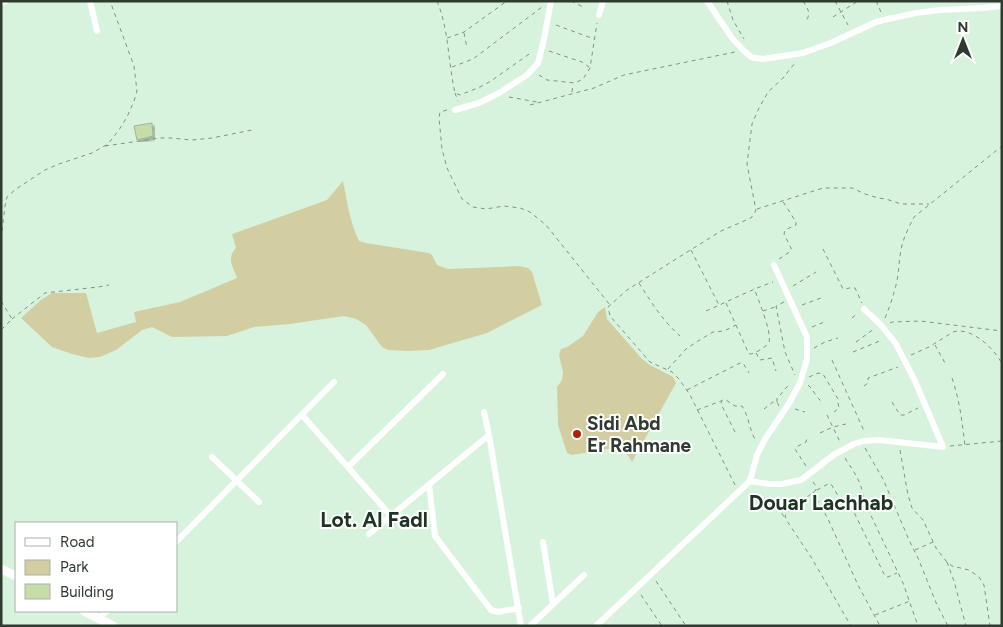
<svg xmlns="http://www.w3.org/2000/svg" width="1003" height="627" font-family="Figtree,sans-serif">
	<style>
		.green { fill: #d2cea2 }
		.building { fill: #c6dda8; stroke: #a4b095; filter: url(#shadow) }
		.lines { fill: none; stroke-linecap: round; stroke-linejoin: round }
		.path { stroke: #819384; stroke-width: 1; stroke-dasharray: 4 4; stroke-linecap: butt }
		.minor { stroke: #fff; stroke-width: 6 }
		.tertiary { stroke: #fff; stroke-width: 9 }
		.poi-dot { fill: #b02302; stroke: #fff; stroke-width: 2 }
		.labels { text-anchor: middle; stroke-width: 4; stroke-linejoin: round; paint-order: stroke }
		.poi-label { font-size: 19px; font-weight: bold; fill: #2f3a31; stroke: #fff; text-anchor: start }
		.quarter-label { font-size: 21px; font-weight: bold; fill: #1f3424; stroke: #fff }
	</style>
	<defs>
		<filter id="shadow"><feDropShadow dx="3" dy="3" stdDeviation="1" flood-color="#0004"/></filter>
	</defs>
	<rect width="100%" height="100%" fill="#d8f3dd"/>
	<g class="green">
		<path d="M343 181C347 202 350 222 359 241L366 243 429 253 432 255 437 265 448 269 519 266 528 268 532 272 542 305 487 333 429 350 408 351 388 350 382 347 366 325 356 319 344 316 290 324 254 327 227 336 172 337 152 327 142 330 116 350 100 357 89 358 72 354 52 347 21 318 41 300 52 293H86L97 333 136 322 134 312 180 302 237 278C233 266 226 259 236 248L232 234 327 200Z"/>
		<path d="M605 307 607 319 642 359 650 365 673 377 676 383 632 462 626 452 614 448 572 455 567 453 558 425 557 387 562 380 563 372 559 355 561 349 567 347 583 336 598 312Z"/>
	</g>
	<path class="building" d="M152 123 153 136 137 140 134 126Z"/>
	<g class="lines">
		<g class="path">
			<path d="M437 1C449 30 448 62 455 93L460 95 480 87 491 81 532 52"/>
			<path d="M571 1 583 7"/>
			<path d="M727 1 733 20 744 39"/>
			<path d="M803 1C808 10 812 13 805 22"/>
			<path d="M835 1 848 25"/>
			<path d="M876 1 881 12"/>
			<path d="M833 17 858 1"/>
			<path d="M556 25 594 39"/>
			<path d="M464 33 467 48"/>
			<path d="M447 38 464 32 507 1"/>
			<path d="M549 51 582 62 589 67"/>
			<path d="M452 67 473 59 542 7"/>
			<path d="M539 75 547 80 575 83 583 79 590 68 597 23"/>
			<path d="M572 92 573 84"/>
			<path d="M455 93 458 101"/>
			<path d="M509 97 537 102"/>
			<path d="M530 105 594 88 624 75 735 52"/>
			<path d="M447 110 440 112 439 118 442 149 447 168 462 199 473 207 486 209 504 206 520 208 530 212 546 225 610 305"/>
			<path d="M105 146 160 138H170L192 140 212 138 252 130"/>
			<path d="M757 209 823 188H852L865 194 878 198 886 199 901 204H929"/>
			<path d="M1 239 5 206 7 197 16 189 45 170 59 164 92 153 108 144 119 130 127 117 134 101 137 91 134 66 110 1"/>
			<path d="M823 249 843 289C848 289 850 287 855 288L862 303"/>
			<path d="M691 250 719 305"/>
			<path d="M779 259 791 251V248L784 234 785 230 796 225V222L782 200"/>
			<path d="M639 283C651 302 663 321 680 336"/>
			<path d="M793 286 816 272"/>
			<path d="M1 301 12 319 1 330"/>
			<path d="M784 302 776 306 785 352 795 375"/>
			<path d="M726 303 749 354C754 354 756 352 760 350 763 348 767 346 769 342 772 332 758 299 754 288"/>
			<path d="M802 305 821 298"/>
			<path d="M706 311C729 301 750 290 773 282"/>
			<path d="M763 311 775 307"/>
			<path d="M852 318 858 313"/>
			<path d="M885 318C890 306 894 294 897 281 899 270 899 260 901 250 903 238 909 227 914 217L1002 146"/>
			<path d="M12 319 45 293 98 287 109 285"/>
			<path d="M890 323 892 322 920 321 1002 331"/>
			<path d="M812 327 827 321"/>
			<path d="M856 342 874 329"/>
			<path d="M935 345 945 363"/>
			<path d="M814 348 825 342 838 338"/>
			<path d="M853 352 882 340"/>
			<path d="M756 353 760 360 772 358 776 371"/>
			<path d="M911 355 929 347 953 332C971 326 995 349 1002 364"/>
			<path d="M832 360 865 433"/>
			<path d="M668 369 686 349 698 341 713 332 724 331 736 325"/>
			<path d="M809 377 818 373 823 374 838 399V403L839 408 834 412"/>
			<path d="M952 378C960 402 962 421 965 446"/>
			<path d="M808 385C813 389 815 396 821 401"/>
			<path d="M864 386 868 383V378L898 367"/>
			<path d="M687 390 740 363H743L749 373"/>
			<path d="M777 402V398C782 394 784 389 789 385"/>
			<path d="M892 402 900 415H904L918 408"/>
			<path d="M764 409 773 402H777L779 406"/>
			<path d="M795 409 805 412"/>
			<path d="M697 410 721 401"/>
			<path d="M827 415 840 442"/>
			<path d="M735 432 721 404 722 400H726L735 406H742C749 416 749 430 756 441"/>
			<path d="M820 433 833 427 846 424"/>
			<path d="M950 446 1002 441"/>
			<path d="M865 448 883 479 909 540 918 558 937 605 948 626"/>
			<path d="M900 450 908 495 912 508 923 520 936 548 946 561 952 566 969 570 979 577 984 585 990 626"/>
			<path d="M845 458C855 474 862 482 864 501L903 583 918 626"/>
			<path d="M806 466 795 449 798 446 806 442 807 438"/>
			<path d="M813 482 816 486V490L787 513 785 516 787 521 811 557 851 626"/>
			<path d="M735 485 690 395 679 379 672 372 650 362 610 316 608 307 627 290 676 259 721 231 751 218 754 214 756 210 747 164 752 124 759 108 768 92 783 78 795 63"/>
			<path d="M817 490 828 484H831L846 509"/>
			<path d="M813 492 828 519 858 585 880 626"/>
			<path d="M775 499 778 508 785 518"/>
			<path d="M851 506 885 576 888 577 897 573"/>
			<path d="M915 550 933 542"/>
			<path d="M947 562 954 581 966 626"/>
			<path d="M656 581 686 626"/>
			<path d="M641 595 662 626"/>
			<path d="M875 615 910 601"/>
		</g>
		<g class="minor">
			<path d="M90 1 97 31"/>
			<path d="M707 1 732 38 743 50 751 57 755 58 763 59 803 53 833 42 876 22 888 19 916 13 940 10 982 8 1002 6"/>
			<path d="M1 2 6 1"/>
			<path d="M599 15 603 1"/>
			<path d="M455 110 479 103 499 93 527 75 538 63 544 39 551 1"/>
			<path d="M302 415 390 515"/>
			<path d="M489 435 521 626"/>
			<path d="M212 457 259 502"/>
			<path d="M348 467 443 374"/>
			<path d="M750 481 757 455 765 439 788 405 800 383 807 359V337L774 265"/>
			<path d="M429 484 435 536 491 610 498 612 519 608"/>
			<path d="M369 534 489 435 484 412"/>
			<path d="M176 542 334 382"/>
			<path d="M543 542 553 604"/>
			<path d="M99 618 107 611"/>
			<path d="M530 626 584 575"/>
			<path d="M596 626 750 481 769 484H782L801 480 835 454 854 444 863 441 879 440 943 447 915 381 896 344 881 325 864 309"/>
		</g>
		<g class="tertiary">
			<path d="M1 569 16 576"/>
			<path d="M84 611 113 626"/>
		</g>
	</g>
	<circle class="poi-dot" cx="577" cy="434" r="5"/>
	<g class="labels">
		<g class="poi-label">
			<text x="587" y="430">Sidi Abd<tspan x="587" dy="22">Er Rahmane</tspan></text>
		</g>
		<g class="quarter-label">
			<text x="821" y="510">Douar Lachhab</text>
			<text x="374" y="527">Lot. Al Fadl</text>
		</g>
	</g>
	<rect width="1003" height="627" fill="none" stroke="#2f3a31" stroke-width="5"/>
	<rect x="15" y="522" width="162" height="90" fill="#ffffff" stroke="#acb0ad"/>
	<rect x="25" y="538" width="25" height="8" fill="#ffffff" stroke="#acb0ad"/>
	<text x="60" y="547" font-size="15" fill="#2f3a31">Road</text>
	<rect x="25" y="560" width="25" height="15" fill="#d2cea2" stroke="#acb0ad"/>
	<text x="60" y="572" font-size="15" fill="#2f3a31">Park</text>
	<rect x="25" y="584" width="25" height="15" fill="#c6dda8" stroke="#acb0ad"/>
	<text x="60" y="597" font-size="15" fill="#2f3a31">Building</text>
	<g transform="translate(963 40)" stroke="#ffffff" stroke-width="4" paint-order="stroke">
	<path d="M0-4L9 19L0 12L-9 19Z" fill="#2f3a31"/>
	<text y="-8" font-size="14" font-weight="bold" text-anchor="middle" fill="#2f3a31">N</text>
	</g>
</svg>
